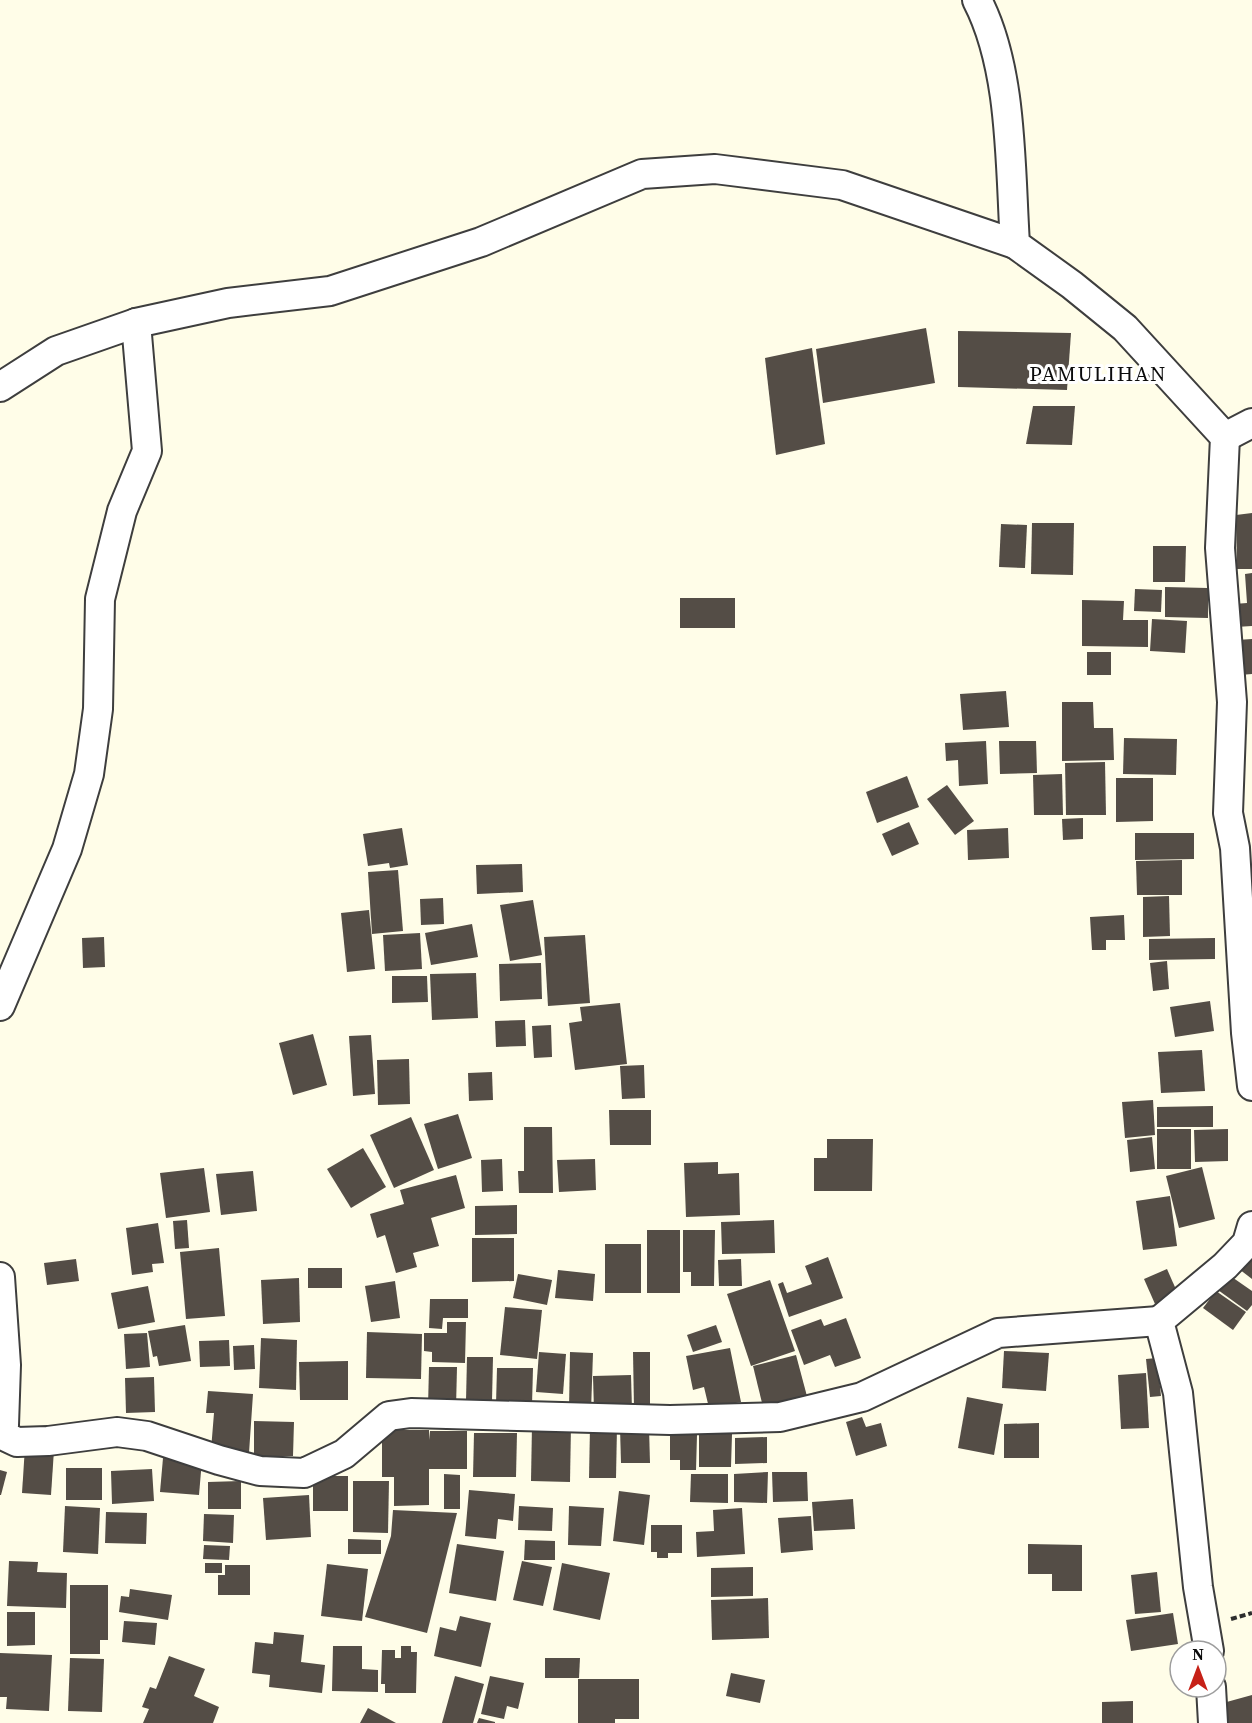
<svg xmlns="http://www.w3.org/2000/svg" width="1252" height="1723" font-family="'Source Serif 4',serif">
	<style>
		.building { fill: #544d46 }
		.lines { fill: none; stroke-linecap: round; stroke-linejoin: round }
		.minor-casing { stroke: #3e3e3e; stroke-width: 32 }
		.path { stroke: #2d2d2d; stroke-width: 4; stroke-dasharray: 6 3; stroke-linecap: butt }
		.minor { stroke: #fff; stroke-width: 28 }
		.labels { text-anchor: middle; stroke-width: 6; stroke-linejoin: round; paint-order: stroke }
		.quarter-label { font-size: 21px; letter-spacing: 1.5px; fill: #0b0b0b; stroke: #fff }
	</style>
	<rect width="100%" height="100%" fill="#fffde8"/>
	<g class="building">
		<path d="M926 328 935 383 823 403 816 349Z"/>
		<path d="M958 331 1071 333 1067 390 958 387Z"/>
		<path d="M812 348 825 444 776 455 765 358Z"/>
		<path d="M1033 406H1075L1072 445 1026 444Z"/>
		<path d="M1252 513V569H1237L1236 515Z"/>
		<path d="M1032 523H1074L1073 575 1031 574Z"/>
		<path d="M1001 524 1027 525 1025 568 999 567Z"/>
		<path d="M1153 546H1186L1185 582H1153Z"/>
		<path d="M1252 573V626L1236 627 1234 604 1247 603 1245 574Z"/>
		<path d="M1165 587 1208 588V618L1165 617Z"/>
		<path d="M1135 589 1162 590 1161 612 1134 611Z"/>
		<rect x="680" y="598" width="55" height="30"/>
		<path d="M1082 600 1124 601 1123 620H1148V647L1082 646Z"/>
		<path d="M1152 619 1187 621 1185 653 1150 651Z"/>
		<path d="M1252 639V674L1240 675 1237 640Z"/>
		<rect x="1087" y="652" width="24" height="23"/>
		<path d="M1006 691 1009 727 963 730 960 694Z"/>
		<path d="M1062 702H1093L1094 728H1113L1114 760 1062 761Z"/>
		<path d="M1124 738 1177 739 1176 775 1123 774Z"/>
		<path d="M986 741 988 784 959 786 958 760 946 761 945 743Z"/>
		<path d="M999 741H1036L1037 773 1000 774Z"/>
		<path d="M1105 762 1106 815H1066L1065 763Z"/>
		<path d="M1062 774 1063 815H1034L1033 775Z"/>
		<path d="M907 776 919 807 877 823 866 792Z"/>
		<path d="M1116 778H1153V821L1116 822Z"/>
		<path d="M947 785 974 821 955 835 927 799Z"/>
		<path d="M1083 818V839L1063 840 1062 819Z"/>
		<path d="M909 822 919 844 892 856 882 834Z"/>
		<path d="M402 828 408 865 390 868 389 863 368 866 363 834Z"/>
		<path d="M1008 828 1009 858 968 860 967 830Z"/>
		<path d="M1135 833H1194V859L1135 860Z"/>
		<path d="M1182 860V895H1137L1136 861Z"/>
		<path d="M522 864 523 892 477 894 476 865Z"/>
		<path d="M398 870 403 931 372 934 368 872Z"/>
		<path d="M1169 896 1170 936 1143 937V897Z"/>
		<path d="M443 898 444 924 421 925 420 899Z"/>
		<path d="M533 900 542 955 510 961 500 905Z"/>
		<path d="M369 910 375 969 347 972 341 913Z"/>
		<path d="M1124 915 1125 940H1106V950H1092L1090 917Z"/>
		<path d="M472 924 478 957 431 965 425 933Z"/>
		<path d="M420 933 422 969 385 971 383 935Z"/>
		<path d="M585 935 590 1003 548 1006 544 937Z"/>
		<path d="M104 937 105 967 83 968 82 938Z"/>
		<path d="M1215 938V959L1149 960V939Z"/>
		<path d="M1167 961 1169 989 1153 991 1150 963Z"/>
		<path d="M541 963 542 999 500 1001 499 964Z"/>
		<path d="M476 973 478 1018 432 1020 430 974Z"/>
		<path d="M392 976H427L428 1002 392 1003Z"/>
		<path d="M1210 1001 1214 1031 1175 1037 1170 1007Z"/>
		<path d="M620 1003 627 1064 575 1070 569 1023 582 1021 580 1007Z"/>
		<path d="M525 1020 526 1046 496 1047 495 1021Z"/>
		<path d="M551 1025 552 1057 534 1058 532 1026Z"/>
		<path d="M313 1034 327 1085 293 1095 279 1043Z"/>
		<path d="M371 1035 375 1094 353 1096 349 1036Z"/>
		<path d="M1202 1050 1205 1091 1161 1093 1158 1052Z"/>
		<path d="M409 1059 410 1104 378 1105 377 1060Z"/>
		<path d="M644 1065 645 1098 622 1099 620 1066Z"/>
		<path d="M492 1072 493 1100 469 1101 468 1073Z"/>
		<path d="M1153 1100 1155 1135 1125 1138 1122 1102Z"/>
		<path d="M1213 1106V1127H1157V1107Z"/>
		<path d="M609 1110H651V1145H610Z"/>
		<path d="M458 1114 472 1158 438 1169 424 1124Z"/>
		<path d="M411 1117 434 1170 394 1188 370 1135Z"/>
		<path d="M524 1127H552L553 1193H519L518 1171H524Z"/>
		<rect x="1157" y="1129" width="34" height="40"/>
		<path d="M1228 1129V1161L1195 1162 1194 1130Z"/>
		<path d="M1152 1137 1155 1169 1130 1172 1127 1140Z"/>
		<path d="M827 1139H873L872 1191H814V1158H827Z"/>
		<path d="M363 1148 386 1187 351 1208 327 1169Z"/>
		<path d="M502 1159 503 1191 482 1192 481 1160Z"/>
		<path d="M595 1159 596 1190 559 1192 557 1160Z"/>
		<path d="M718 1162V1174L739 1173 740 1215 686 1217 684 1163Z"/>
		<path d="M1202 1167 1215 1219 1179 1228 1166 1176Z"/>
		<path d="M204 1168 210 1212 166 1218 160 1173Z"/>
		<path d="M253 1171 257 1211 221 1215 216 1174Z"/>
		<path d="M456 1175 465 1208 431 1218 439 1246 413 1253 417 1267 396 1273 385 1235 377 1238 370 1214 404 1204 400 1190Z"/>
		<path d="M1170 1196 1177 1246 1143 1250 1136 1201Z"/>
		<path d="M517 1205V1234L475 1235V1206Z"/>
		<path d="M187 1220 189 1248 175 1249 173 1221Z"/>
		<path d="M774 1220 775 1253 722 1254 721 1222Z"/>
		<path d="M158 1223 164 1263 152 1264 153 1272 132 1275 126 1228Z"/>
		<rect x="647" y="1230" width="33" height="63"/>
		<path d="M683 1230H715L714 1286H691V1272H683Z"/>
		<path d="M472 1238H514V1281L472 1282Z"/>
		<rect x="605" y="1244" width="36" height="49"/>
		<path d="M219 1248 225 1316 186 1319 180 1252Z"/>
		<path d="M1252 1252V1279L1239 1269Z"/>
		<path d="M828 1257 843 1298 789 1317 778 1284 783 1282 787 1293 812 1284 805 1266Z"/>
		<path d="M76 1259 79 1281 47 1285 44 1263Z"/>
		<path d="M741 1259 742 1286H719L718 1260Z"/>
		<rect x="308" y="1268" width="34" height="20"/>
		<path d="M1167 1269 1178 1294 1155 1304 1144 1279Z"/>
		<path d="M558 1270 595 1274 593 1301 555 1298Z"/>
		<path d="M518 1274 552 1280 547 1305 513 1298Z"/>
		<path d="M1229 1275 1252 1291V1305L1247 1311 1218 1290Z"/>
		<path d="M299 1278 300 1322 263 1324 261 1280Z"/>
		<path d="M770 1280 795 1351 751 1366 727 1294Z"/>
		<path d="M395 1281 400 1318 371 1322 365 1286Z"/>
		<path d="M148 1286 155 1322 118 1329 111 1293Z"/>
		<path d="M1216 1291 1246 1312 1233 1330 1203 1308Z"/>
		<path d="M430 1299H468V1318H443L442 1329 429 1328Z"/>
		<path d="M505 1307 542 1310 537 1359 500 1355Z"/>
		<path d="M846 1318 861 1358 835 1367 830 1355 804 1365 791 1330 821 1319 824 1326Z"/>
		<path d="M447 1322H466L465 1363 432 1362V1352L424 1351V1333H447Z"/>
		<path d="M185 1325 191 1361 159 1366 157 1356 153 1357 148 1331Z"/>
		<path d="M716 1325 722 1342 693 1352 687 1335Z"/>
		<path d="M367 1332 422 1334 421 1379 366 1378Z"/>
		<path d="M147 1333 150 1367 126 1369 124 1334Z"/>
		<path d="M261 1338 297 1340 296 1390 259 1388Z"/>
		<path d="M229 1340 230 1366 200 1367 199 1341Z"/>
		<path d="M254 1345 255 1369 234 1370 233 1346Z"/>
		<path d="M730 1348 741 1402 709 1408 704 1387 693 1390 686 1356Z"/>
		<path d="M1004 1351 1049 1353 1046 1391 1002 1388Z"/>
		<path d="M539 1352 566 1354 563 1394 536 1392Z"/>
		<path d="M570 1352 593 1353 591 1411 569 1410Z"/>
		<path d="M633 1352H650V1407L634 1408Z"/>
		<path d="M796 1355 808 1400 764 1411 753 1366Z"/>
		<path d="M467 1357H493L492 1401H466Z"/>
		<path d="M1157 1358 1161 1396 1150 1397 1146 1359Z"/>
		<path d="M348 1361V1400H300L299 1362Z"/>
		<path d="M429 1367H457L456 1408 428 1407Z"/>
		<path d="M497 1368H533L532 1405 496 1404Z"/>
		<path d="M1146 1373 1149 1428 1121 1429 1118 1375Z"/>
		<path d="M631 1375 632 1410 594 1411 593 1376Z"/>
		<path d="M154 1377 155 1412 126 1413 125 1378Z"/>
		<path d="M208 1391 253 1394 249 1453 211 1450 214 1413H206Z"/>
		<path d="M967 1397 1003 1404 994 1455 958 1448Z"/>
		<path d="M862 1417 866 1427 881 1423 887 1446 856 1456 846 1422Z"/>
		<path d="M254 1421 294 1422 293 1456H254Z"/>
		<path d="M1039 1423V1458H1004V1424Z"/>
		<path d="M532 1425H571L570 1482 531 1481Z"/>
		<path d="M590 1427H617L616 1478H589Z"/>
		<path d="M649 1427 650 1463H621L620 1428Z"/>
		<path d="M670 1427H690V1435H697L696 1470H680V1460H670Z"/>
		<path d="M382 1430H429V1440L430 1431H467V1469H429V1505L394 1506V1477H382Z"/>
		<path d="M474 1433H517L516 1477H473Z"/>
		<path d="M699 1433 732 1434 731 1467H699Z"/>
		<path d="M767 1437V1463L735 1464V1438Z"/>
		<path d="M25 1447 54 1450 51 1495 22 1493Z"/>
		<path d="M163 1458 202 1460 199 1495 160 1492Z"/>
		<rect x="66" y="1468" width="36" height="32"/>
		<path d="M152 1469 154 1501 112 1504 111 1471Z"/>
		<path d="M0 1470 7 1472 1 1495H0Z"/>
		<path d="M768 1472 767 1503 734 1502V1474Z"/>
		<path d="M772 1472H807L808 1501 773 1502Z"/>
		<path d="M444 1474 460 1475V1509H444Z"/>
		<path d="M691 1474H728V1503L690 1502Z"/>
		<rect x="313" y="1476" width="35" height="35"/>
		<path d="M241 1481V1509H208V1482Z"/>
		<path d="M353 1481H389L388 1533 353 1532Z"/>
		<path d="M469 1490 515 1494 513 1521 498 1519 496 1539 465 1536Z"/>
		<path d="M619 1491 650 1495 644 1545 613 1541Z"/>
		<path d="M309 1495 311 1537 266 1540 263 1498Z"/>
		<path d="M853 1499 855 1529 814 1531 812 1502Z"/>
		<path d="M65 1506 100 1508 98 1554 63 1552Z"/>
		<path d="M519 1506 553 1508 552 1531 518 1530Z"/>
		<path d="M569 1506 604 1508 601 1546 568 1545Z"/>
		<path d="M742 1508 745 1554 697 1557 696 1532 714 1531 713 1510Z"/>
		<path d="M393 1510 457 1513 427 1633 365 1617 391 1536Z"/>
		<path d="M106 1512 147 1513 146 1544 105 1543Z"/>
		<path d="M204 1514 234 1515 233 1543 203 1541Z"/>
		<path d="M811 1516 813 1550 781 1553 778 1518Z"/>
		<path d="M651 1525H682V1553H668V1558H657V1552H651Z"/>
		<path d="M348 1539 381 1540V1554H348Z"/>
		<path d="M525 1540 555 1541V1560H524Z"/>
		<path d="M457 1544 504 1551 496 1601 449 1593Z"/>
		<path d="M1028 1544 1082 1545V1591H1052V1574H1028Z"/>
		<path d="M204 1545 230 1546 229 1560 203 1559Z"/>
		<path d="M9 1561 38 1562 37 1572 67 1573 66 1608 7 1606Z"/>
		<path d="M522 1561 552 1567 543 1606 513 1600Z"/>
		<rect x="205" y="1563" width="17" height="10"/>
		<path d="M562 1563 610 1573 600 1620 553 1610Z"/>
		<path d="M327 1564 368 1569 362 1621 321 1616Z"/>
		<path d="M225 1565H250V1595H218V1575H225Z"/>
		<path d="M753 1567V1596L711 1597V1568Z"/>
		<path d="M1157 1572 1161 1612 1135 1614 1131 1575Z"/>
		<path d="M70 1585H108V1640H100V1654H70Z"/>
		<path d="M130 1589 172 1595 168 1620 119 1612 121 1596 129 1597Z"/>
		<path d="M768 1598 769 1638 712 1640 711 1600Z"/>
		<path d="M7 1612H35V1645L7 1646Z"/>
		<path d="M1173 1613 1178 1644 1131 1651 1126 1620Z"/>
		<path d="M460 1616 491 1623 481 1667 434 1656 440 1627 456 1631Z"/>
		<path d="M124 1621 157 1623 155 1645 122 1642Z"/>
		<path d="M274 1632 304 1635 301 1662 325 1665 322 1693 269 1687 270 1675 252 1673 255 1642 273 1644Z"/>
		<path d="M333 1646H362V1669L378 1670V1692L332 1691Z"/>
		<path d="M401 1646H411V1652H417L416 1693H385V1684H381L382 1650H395V1658H401Z"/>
		<path d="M0 1653 52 1655 49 1711 6 1709 7 1697H0Z"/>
		<path d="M169 1656 205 1669 194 1696 219 1707 213 1723H143L149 1709 142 1707 150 1687 156 1689Z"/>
		<path d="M70 1658 104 1659 102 1712 68 1711Z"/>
		<path d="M545 1658H580L579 1678H545Z"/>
		<path d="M731 1673 765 1680 760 1703 726 1696Z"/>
		<path d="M455 1676 484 1684 473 1723H442Z"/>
		<path d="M490 1676 524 1683 518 1709 507 1706 504 1719 481 1714Z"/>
		<path d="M578 1679H639V1719H615V1723H578Z"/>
		<path d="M1252 1695V1723H1229L1223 1703Z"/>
		<path d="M1133 1701V1723H1102V1702Z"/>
		<path d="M368 1708 396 1723H360Z"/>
		<path d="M479 1718 495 1722V1723H477Z"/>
	</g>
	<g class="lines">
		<defs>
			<g id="minor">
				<path d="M977 0C1013 69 1010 167 1015 244L1072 285 1125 328 1225 437 1220 548 1232 702 1228 813 1235 848 1246 1033 1252 1086"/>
				<path d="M0 387 56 351 136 323 228 303 330 291 481 242 642 174 715 169 842 185 1015 244"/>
				<path d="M1225 437 1252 423"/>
				<path d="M0 1006 67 849 89 774 98 709 100 599 122 511 147 451 136 323"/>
				<path d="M0 1277 6 1365 4 1425 0 1434"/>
				<path d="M0 1434 17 1442 48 1441 117 1432 147 1436 219 1460 260 1471 304 1473 344 1454 389 1416 411 1413 670 1420 780 1417 862 1397 998 1333 1159 1321"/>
				<path d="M1209 1651 1198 1587 1178 1393 1159 1321 1225 1266 1247 1243 1252 1226"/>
				<path d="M1211 1687 1213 1723"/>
			</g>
		</defs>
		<use href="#minor" class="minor-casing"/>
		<path class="path" d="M1231 1619 1252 1613"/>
		<use href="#minor" class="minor"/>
	</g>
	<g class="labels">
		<g class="quarter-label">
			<text x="1098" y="381">PAMULIHAN</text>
		</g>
	</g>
	<g transform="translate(1198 1669)"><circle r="28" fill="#ffffff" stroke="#9d9d9d" stroke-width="1.5"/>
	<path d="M0-4.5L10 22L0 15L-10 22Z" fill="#c62117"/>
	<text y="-9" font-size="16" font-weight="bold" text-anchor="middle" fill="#0b0b0b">N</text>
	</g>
</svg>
